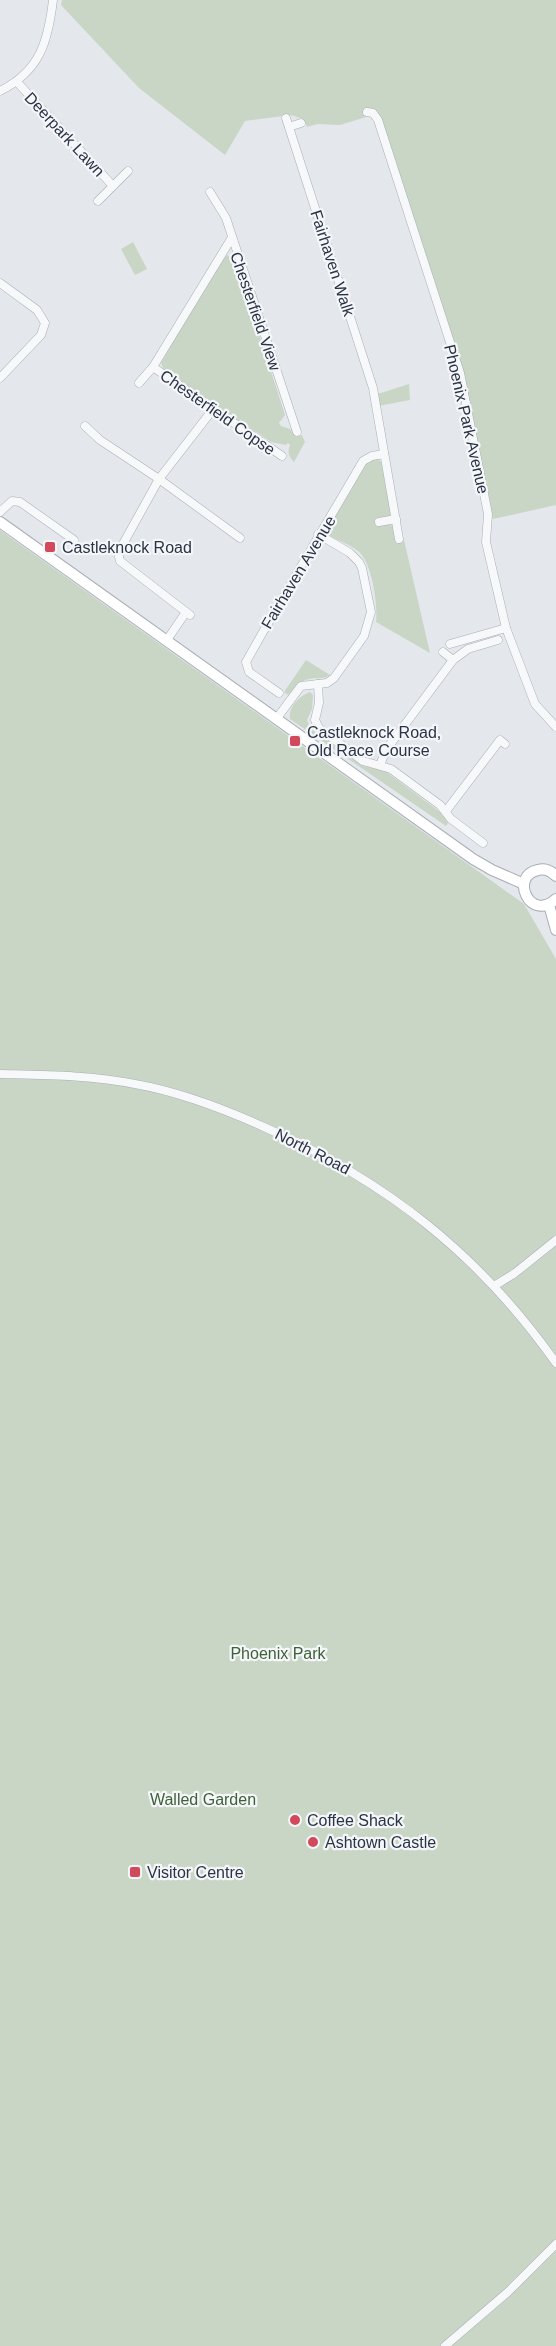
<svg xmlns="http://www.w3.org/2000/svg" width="556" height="2346" font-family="Arial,sans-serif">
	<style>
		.green { fill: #c9d6c5 }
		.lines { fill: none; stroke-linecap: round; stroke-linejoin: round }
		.street-casing { stroke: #a9aeb7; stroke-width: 9 }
		.secondary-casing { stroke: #a9aeb7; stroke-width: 12 }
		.street { stroke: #f7f8fa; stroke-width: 8 }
		.secondary { stroke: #fff; stroke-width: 10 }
		.poi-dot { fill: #d1495b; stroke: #f4f6f9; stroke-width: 2 }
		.labels { text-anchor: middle; stroke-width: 4.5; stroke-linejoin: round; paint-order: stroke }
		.street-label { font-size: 16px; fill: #2b3445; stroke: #f4f6f9 }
		.poi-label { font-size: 16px; fill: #2b3445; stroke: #f4f6f9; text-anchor: start }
		.park-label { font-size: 16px; fill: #3f6138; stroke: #f4f6f9 }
	</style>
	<rect width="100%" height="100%" fill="#e4e7ec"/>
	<g class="green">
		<path d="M62 0H556V505L493 519 463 372 381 119 367 109 366 117 340 125 318 124 307 127 303 119 291 115 245 121 225 155 139 88 61 5Z"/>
		<path d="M133 242 147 269 135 275 121 249Z"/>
		<path d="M227 255 235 260 285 415 279 423 281 426 290 429 296 437 302 435 305 442 294 462C289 457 287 452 290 445L288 443 286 445 271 442 164 370 161 363 213 273Z"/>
		<path d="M409 384 410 400 378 406V394Z"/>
		<path d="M377 458 382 463 391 510 389 524 394 527 397 539 404 540 430 653 376 622C378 604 372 562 358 551 348 543 334 540 325 532L366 462Z"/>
		<path d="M0 530 524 904 556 959V2346H0Z"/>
		<path d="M306 660 330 675C322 680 318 677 309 679 300 681 294 688 288 695L284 692Z"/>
		<path d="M310 692 313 695 312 709 307 720 310 728 363 766 385 771 440 812 448 823 446 826 290 719C288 707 299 696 310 692Z"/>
	</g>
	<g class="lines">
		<defs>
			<g id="street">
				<path d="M17 82 113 186"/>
				<path d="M0 91C40 71 48 42 53 0"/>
				<path d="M367 112 373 113 378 120 460 373 488 514 486 542 506 628 535 704 556 727"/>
				<path d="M286 118 373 388 399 539"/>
				<path d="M289 127 301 123"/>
				<path d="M210 192 226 218 297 432"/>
				<path d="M98 201 128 171"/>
				<path d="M0 283 37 310 45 323 41 335 0 378"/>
				<path d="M153 367 282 456"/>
				<path d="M139 383 153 367 231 239"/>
				<path d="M85 426 100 440 159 479 240 538"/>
				<path d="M0 512 12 501 20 502 74 540"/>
				<path d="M379 522 396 519"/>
				<path d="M190 615 120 561 118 553 159 479 214 408"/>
				<path d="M167 640 186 612"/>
				<path d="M450 644 506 628"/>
				<path d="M443 652 453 660"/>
				<path d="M318 684 319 703 315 720 319 728 363 761 391 769 440 805 451 819 483 843"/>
				<path d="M279 693 249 672 246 662C284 594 324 528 363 461L372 456 384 454"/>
				<path d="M277 718 301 686 327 683 334 678 364 636 371 612 362 568 359 562 350 553 318 534"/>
				<path d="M380 765 386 750 453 660 468 649 498 640"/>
				<path d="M446 811 500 740 505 744"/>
				<path d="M0 1074C45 1075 91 1075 135 1084 180 1092 222 1108 264 1127 386 1181 479 1254 556 1363"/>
				<path d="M494 1286 515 1273 556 1240"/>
				<path d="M445 2346 509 2291 556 2244"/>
			</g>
			<g id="secondary">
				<path d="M0 522 473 859 492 870 524 884"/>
				<path d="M556 876C551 871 545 868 538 870 509 876 530 923 556 899"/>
				<path d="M549 905 556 930"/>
			</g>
		</defs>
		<use href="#street" class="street-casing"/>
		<use href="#secondary" class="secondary-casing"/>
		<use href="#street" class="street"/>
		<use href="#secondary" class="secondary"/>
	</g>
	<g class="poi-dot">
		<rect x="44" y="541" width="12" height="12" rx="3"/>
		<rect x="289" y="735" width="12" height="12" rx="3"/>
		<circle cx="295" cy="1820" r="6"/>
		<circle cx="313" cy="1842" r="6"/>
		<rect x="129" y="1866" width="12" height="12" rx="3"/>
	</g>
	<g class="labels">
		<g class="street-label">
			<text transform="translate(65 134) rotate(47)" y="6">Deerpark Lawn</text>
			<text transform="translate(333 263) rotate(72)" y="6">Fairhaven Walk</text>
			<text transform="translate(256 311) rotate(71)" y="6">Chesterfield View</text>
			<text transform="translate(218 412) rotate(35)" y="6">Chesterfield Copse</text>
			<text transform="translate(467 419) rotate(77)" y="6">Phoenix Park Avenue</text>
			<text transform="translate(298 572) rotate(-59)" y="6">Fairhaven Avenue</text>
			<text transform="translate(313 1151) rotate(27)" y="6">North Road</text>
		</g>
		<g class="poi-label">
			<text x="62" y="553">Castleknock Road</text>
			<text x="307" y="738">Castleknock Road,<tspan x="307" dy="18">Old Race Course</tspan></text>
			<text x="307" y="1826">Coffee Shack</text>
			<text x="325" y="1848">Ashtown Castle</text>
			<text x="147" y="1878">Visitor Centre</text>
		</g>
		<g class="park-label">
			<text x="278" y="1659">Phoenix Park</text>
			<text x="203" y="1805">Walled Garden</text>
		</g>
	</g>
</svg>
